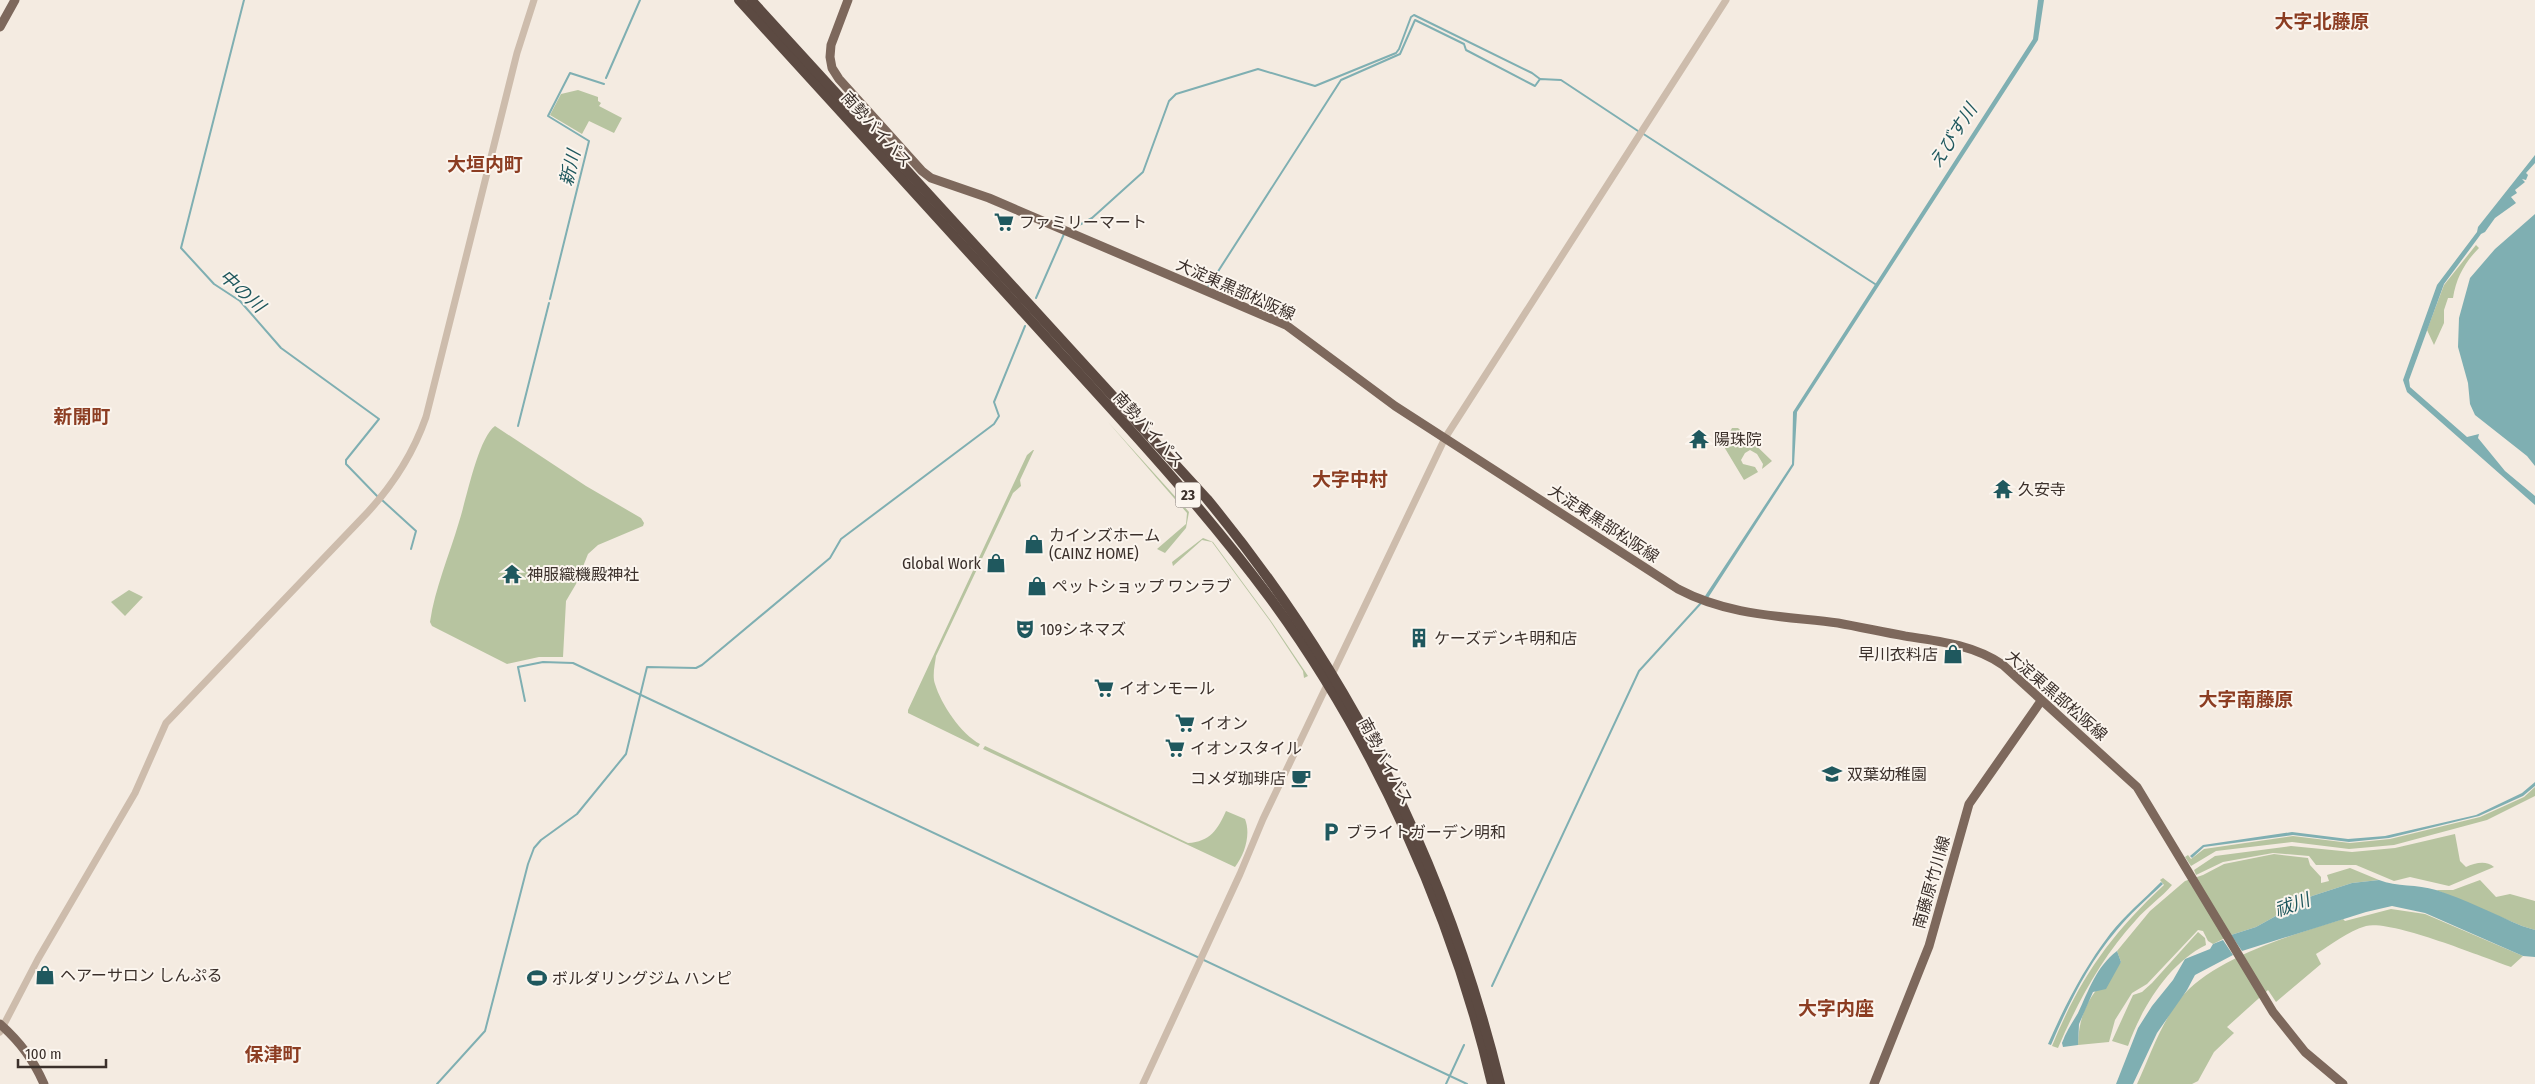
<svg xmlns="http://www.w3.org/2000/svg" width="2535" height="1084" font-family="'Fira Sans Condensed','Noto Sans JP',sans-serif">
	<style>
		.green { fill: #b7c4a0 }
		.water { fill: #7fafb2 }
		.lines { fill: none; stroke-linecap: round; stroke-linejoin: round }
		.stream { stroke: #7fafb2; stroke-width: 2 }
		.minor { stroke: #cdbcac; stroke-width: 7 }
		.major { stroke: #7d685c; stroke-width: 9 }
		.highway { stroke: #5c4a42; stroke-width: 10 }
		.labels { text-anchor: middle; stroke-width: 4; stroke-linejoin: round; paint-order: stroke }
		.shield { fill: #fbf5ee; stroke: #756b66; stroke-width: 1 }
		.shield-label { font-size: 15px; font-weight: bold; fill: #3b302b }
		.street-label { font-size: 16px; fill: #3b302b; stroke: #fbf5ee }
		.poi-label { font-size: 16px; fill: #3b302b; stroke: #fbf5ee; text-anchor: start }
		.water-label { font-size: 18px; font-style: italic; fill: #1f585e; stroke: #fbf5ee }
		.quarter-label { font-size: 19px; font-weight: bold; fill: #8c3d22; stroke: #fbf5ee }
	</style>
	<rect width="100%" height="100%" fill="#f4ebe1"/>
	<g class="green">
		<path d="M578 90 598 97V101L601 103 599 106 622 118 614 133 589 121 582 134 550 115 561 94Z"/>
		<path d="M2476 245 2479 248C2465 262 2456 278 2453 298H2448L2444 310V323L2434 345 2427 330 2444 285Z"/>
		<path d="M1108 422 1189 512 1186 528 1165 553 1157 549 1186 524 1187 513Z"/>
		<path d="M495 426 586 486 641 518 644 523 643 526 598 545 588 554 576 584 566 601 563 657H539L507 664 432 626 430 622C435 588 449 556 459 522 466 501 478 438 495 426Z"/>
		<path d="M1732 428H1738L1772 461 1762 469 1763 464 1757 454 1750 450 1745 453 1741 460 1743 464 1755 467 1758 472 1744 480 1723 445Z"/>
		<path d="M1033 450H1034L1020 480 1021 486 1013 493 936 656C935 664 932 676 935 684 941 704 961 734 980 744L978 747 908 713V710L1027 455Z"/>
		<path d="M1203 538 1213 542 1271 621 1308 676 1304 678 1303 671 1270 621 1212 542 1202 540 1173 566 1172 562Z"/>
		<path d="M129 590 143 597 125 616 111 602Z"/>
		<path d="M985 746 1188 843C1210 842 1218 829 1226 811L1245 819C1251 834 1245 854 1235 867L983 749Z"/>
		<path d="M2535 787V796L2487 820 2394 845 2349 849 2292 842 2216 851 2191 866 2185 857 2188 855 2191 859 2204 849 2293 836 2350 843 2390 839 2480 817 2524 797Z"/>
		<path d="M2455 834 2460 861 2466 867C2475 863 2486 860 2494 867L2449 886 2410 877 2394 881 2356 865H2316L2309 856 2273 853 2223 862 2196 875 2194 870 2215 856 2291 846 2352 852 2395 848Z"/>
		<path d="M2274 854 2308 858 2310 865 2321 877V883L2329 881 2327 875 2350 868 2379 880 2352 883 2312 896 2256 927 2231 935 2213 944 2208 941 2203 931 2198 930 2147 984 2132 993 2115 1020 2109 1042 2078 1045C2079 1005 2095 990 2121 962L2117 951 2150 911 2185 881 2203 875 2224 864Z"/>
		<path d="M2163 878 2172 885C2161 898 2147 907 2136 920 2102 957 2078 1001 2058 1048L2052 1046C2080 978 2110 935 2164 885L2160 880Z"/>
		<path d="M2480 880 2496 897 2510 894 2535 901V930L2522 926 2436 890H2453Z"/>
		<path d="M2391 909 2425 914 2523 956 2511 967C2481 957 2393 920 2366 926 2348 931 2331 945 2316 954L2321 964 2276 1002 2268 990 2227 1027 2234 1033 2214 1052 2198 1081 2192 1084H2137C2150 1056 2161 1023 2180 999 2212 958 2295 934 2343 919L2345 921Z"/>
		<path d="M2198 932 2205 938 2206 945C2169 963 2142 1007 2128 1046L2112 1041 2133 995 2142 992 2152 983Z"/>
	</g>
	<g class="water">
		<path d="M2038 0H2044L2038 40 1797 412 1794 465 1708 598 1705 596 1792 464 1793 412 2033 39Z"/>
		<path d="M2535 155V163L2526 173 2528 175 2526 180 2522 179 2525 182 2515 190 2517 193 2511 197 2516 203 2495 218 2485 232 2481 234 2444 284 2409 380 2410 387 2467 437 2479 434 2478 438 2505 471 2535 496V505L2407 392 2403 380 2437 285 2477 232 2478 227Z"/>
		<path d="M2535 214V466L2527 456 2475 415 2470 404 2468 383 2458 347 2459 318 2470 278 2495 249Z"/>
		<path d="M2535 782V786L2523 796 2479 816 2389 838 2349 842 2293 835 2204 847 2192 858 2190 856 2203 845 2292 832 2348 839 2385 836 2476 815 2522 793Z"/>
		<path d="M2379 880C2397 887 2417 884 2436 890 2465 899 2494 914 2522 926L2535 930V957L2523 956 2425 913 2392 906 2366 912 2242 951 2231 935 2256 927 2312 896 2352 883Z"/>
		<path d="M2161 882 2163 884C2147 899 2130 914 2116 931 2088 964 2068 1005 2051 1045L2048 1044C2065 1005 2084 968 2110 934 2125 915 2144 899 2161 882Z"/>
		<path d="M2223 940 2233 955 2195 975 2187 990 2157 1033 2133 1084H2116L2138 1028 2152 1006 2173 980 2185 959 2210 949 2213 944Z"/>
		<path d="M2117 951 2121 962 2106 989 2093 992 2079 1024 2078 1045 2063 1047 2062 1043C2066 1032 2072 1023 2078 1013 2089 990 2096 967 2117 951Z"/>
	</g>
	<g class="lines">
		<g class="stream">
			<path d="M244 0 181 248 214 284 240 301 281 348 379 419 346 460V464L378 497"/>
			<path d="M606 78 640 0"/>
			<path d="M1642 133 1875 284"/>
			<path d="M1070 230 1092 218 1143 172 1169 101 1176 94 1258 69 1315 86 1396 53 1399 49 1411 17 1414 15 1532 73 1540 79"/>
			<path d="M1208 287 1341 80 1400 54 1415 20 1464 44 1466 50 1535 86 1540 79 1561 80 1638 131"/>
			<path d="M1036 298 1064 234"/>
			<path d="M550 299 589 141 548 116 570 73 604 84"/>
			<path d="M518 426 549 303"/>
			<path d="M382 500 416 531 411 549"/>
			<path d="M525 701 518 667 543 662 573 663 1467 1084"/>
			<path d="M1492 986 1639 671 1701 603"/>
			<path d="M437 1084 485 1031 528 864 534 848 541 840 577 814 626 754 647 667 696 668 702 665 830 558 841 539 994 424 999 416 994 402 1025 326"/>
			<path d="M1446 1084 1464 1045"/>
		</g>
		<g class="minor">
			<path d="M0 1032 38 959 135 793 166 723 367 513C394 484 413 454 426 417L517 53 534 0"/>
			<path d="M1143 1084 1240 874 1263 819 1445 438 1726 0"/>
		</g>
		<g class="major">
			<path d="M848 0 831 45 830 57 832 68 839 79 922 171 931 178 989 198 1286 325 1395 406 1678 589C1729 616 1783 616 1838 623 1860 627 1883 632 1905 636 1939 641 1974 645 2003 665L2137 787 2273 1012 2305 1052 2343 1084"/>
			<path d="M0 27 15 0"/>
			<path d="M0 1024C20 1042 33 1059 44 1084"/>
			<path d="M1874 1084 1929 946 1969 804 2041 701"/>
		</g>
		<g class="highway">
			<path d="M739 0C834 104 929 209 1024 313 1108 406 1195 497 1270 598 1373 738 1453 915 1492 1084"/>
			<path d="M751 0 1207 499C1351 674 1446 864 1500 1084"/>
		</g>
	</g>
	<defs>
		<symbol id="supermarket-bare" viewBox="-9 -9 18 18"><path d="M-6-5.5h2.5l.6 2H6L4.5 2H-2.5L-4.4-4H-6ZM-1.5 3.2a1.3 1.3 0 1 0 .1 0ZM3 3.2a1.3 1.3 0 1 0 .1 0Z" fill="#1f585e" stroke="#fbf5ee" stroke-width="2.5" paint-order="stroke"/></symbol>
		<symbol id="temple-bare" viewBox="-9 -9 18 18"><path d="M0-6L5-2H3V0L6.5 2.5H4V6H1.5V3h-3V6H-4V2.5H-6.5L-3 0V-2H-5Z" fill="#1f585e" stroke="#fbf5ee" stroke-width="2.5" paint-order="stroke"/></symbol>
		<symbol id="shop-bare" viewBox="-9 -9 18 18"><path d="M-5-2.5h2.3a2.7 3.5 0 0 1 5.4 0H5L5.5 6h-11ZM-1.5-2.5h3a1.5 2.3 0 0 0-3 0Z" fill="#1f585e" stroke="#fbf5ee" stroke-width="2.5" paint-order="stroke"/></symbol>
		<symbol id="theatre-bare" viewBox="-9 -9 18 18"><path d="M-5-5.5Q0-4 5-5.5V0Q5 5 0 6Q-5 5-5 0ZM-3.3-2.5H-1v1.5H-3.3ZM1-2.5H3.3v1.5H1ZM-2.8 1Q0 5.5 2.8 1Z" fill="#1f585e" stroke="#fbf5ee" stroke-width="2.5" paint-order="stroke"/></symbol>
		<symbol id="building-bare" viewBox="-9 -9 18 18"><path d="M-4-6H4V6H1V3H-1V6H-4ZM-2.5-4.3h1.7v1.8h-1.7ZM.8-4.3h1.7v1.8H.8ZM-2.5-1h1.7V.8h-1.7ZM.8-1h1.7V.8H.8Z" fill="#1f585e" stroke="#fbf5ee" stroke-width="2.5" paint-order="stroke"/></symbol>
		<symbol id="school-bare" viewBox="-9 -9 18 18"><path d="M0-5L7-2L0 1L-7-2ZM-4 1L0 2.5L4 1V4Q0 6-4 4Z" fill="#1f585e" stroke="#fbf5ee" stroke-width="2.5" paint-order="stroke"/></symbol>
		<symbol id="cafe-bare" viewBox="-9 -9 18 18"><path d="M-5.5-4.5H6V0H3Q3 3.5 0 3.5H-2.5Q-5.5 3.5-5.5 0ZM3-3.2v2h1.7v-2ZM-6 4.5H4V6H-6Z" fill="#1f585e" stroke="#fbf5ee" stroke-width="2.5" paint-order="stroke"/></symbol>
		<symbol id="parking-bare" viewBox="-9 -9 18 18"><path d="M-3.5-5.5H1a3.5 3.5 0 0 1 0 7H-1V5.5H-3.5ZM-1-3.4V-.6H.8a1.4 1.4 0 0 0 0-2.8Z" fill="#1f585e" stroke="#fbf5ee" stroke-width="2.5" paint-order="stroke"/></symbol>
		<symbol id="stadium-bare" viewBox="-9 -9 18 18"><path d="M0-5a6.5 5 0 1 0 0 10a6.5 5 0 1 0 0-10ZM-3.5-1.8h7v3.6h-7Z" fill="#1f585e" stroke="#fbf5ee" stroke-width="2.5" paint-order="stroke"/></symbol>
	</defs>
	<g fill-rule="evenodd">
		<use href="#supermarket-bare" x="990" y="208" width="28" height="28"/>
		<use href="#temple-bare" x="1685" y="425" width="28" height="28"/>
		<use href="#temple-bare" x="1989" y="475" width="28" height="28"/>
		<use href="#shop-bare" x="1020" y="530" width="28" height="28"/>
		<use href="#shop-bare" x="982" y="549" width="28" height="28"/>
		<use href="#temple-bare" x="498" y="560" width="28" height="28"/>
		<use href="#shop-bare" x="1023" y="572" width="28" height="28"/>
		<use href="#theatre-bare" x="1011" y="615" width="28" height="28"/>
		<use href="#building-bare" x="1405" y="624" width="28" height="28"/>
		<use href="#shop-bare" x="1939" y="640" width="28" height="28"/>
		<use href="#supermarket-bare" x="1090" y="674" width="28" height="28"/>
		<use href="#supermarket-bare" x="1171" y="709" width="28" height="28"/>
		<use href="#supermarket-bare" x="1161" y="734" width="28" height="28"/>
		<use href="#school-bare" x="1818" y="760" width="28" height="28"/>
		<use href="#cafe-bare" x="1287" y="764" width="28" height="28"/>
		<use href="#parking-bare" x="1317" y="818" width="28" height="28"/>
		<use href="#shop-bare" x="31" y="961" width="28" height="28"/>
		<use href="#stadium-bare" x="523" y="964" width="28" height="28"/>
	</g>
	<g class="labels">
		<rect class="shield" x="1175.5" y="482.5" width="25" height="25" rx="4"/>
		<g class="shield-label">
			<text x="1188" y="500">23</text>
		</g>
		<g class="street-label">
			<text transform="translate(877 129) rotate(48)" y="6">南勢バイパス</text>
			<text transform="translate(1236 289) rotate(24)" y="6">大淀東黒部松阪線</text>
			<text transform="translate(1149 429) rotate(48)" y="6">南勢バイパス</text>
			<text transform="translate(1604 523) rotate(33)" y="6">大淀東黒部松阪線</text>
			<text transform="translate(2057 695) rotate(41)" y="6">大淀東黒部松阪線</text>
			<text transform="translate(1386 761) rotate(62)" y="6">南勢バイパス</text>
			<text transform="translate(1931 882) rotate(-74)" y="6">南藤原竹川線</text>
		</g>
		<g class="poi-label">
			<text x="1019" y="228">ファミリーマート</text>
			<text x="1714" y="445">陽珠院</text>
			<text x="2018" y="495">久安寺</text>
			<text x="1049" y="541">カインズホーム<tspan x="1049" dy="18">(CAINZ HOME)</tspan></text>
			<text x="981" y="569" text-anchor="end">Global Work</text>
			<text x="527" y="580">神服織機殿神社</text>
			<text x="1052" y="592">ペットショップ ワンラブ</text>
			<text x="1040" y="635">109シネマズ</text>
			<text x="1434" y="644">ケーズデンキ明和店</text>
			<text x="1938" y="660" text-anchor="end">早川衣料店</text>
			<text x="1119" y="694">イオンモール</text>
			<text x="1200" y="729">イオン</text>
			<text x="1190" y="754">イオンスタイル</text>
			<text x="1847" y="780">双葉幼稚園</text>
			<text x="1286" y="784" text-anchor="end">コメダ珈琲店</text>
			<text x="1346" y="838">ブライトガーデン明和</text>
			<text x="60" y="981">ヘアーサロン しんぷる</text>
			<text x="552" y="984">ボルダリングジム ハンピ</text>
		</g>
		<g class="water-label">
			<text transform="translate(1953 136) rotate(-57)" y="6">えびす川</text>
			<text transform="translate(570 168) rotate(-76)" y="6">新川</text>
			<text transform="translate(242 291) rotate(42)" y="6">中の川</text>
			<text transform="translate(2292 905) rotate(-20)" y="6">祓川</text>
		</g>
		<g class="quarter-label">
			<text x="2322" y="28">大字北藤原</text>
			<text x="485" y="171">大垣内町</text>
			<text x="82" y="423">新開町</text>
			<text x="1350" y="486">大字中村</text>
			<text x="2246" y="706">大字南藤原</text>
			<text x="1836" y="1015">大字内座</text>
			<text x="273" y="1061">保津町</text>
		</g>
	</g>
	<path d="M18 1059v8h88v-8" fill="none" stroke="#3b302b" stroke-width="2.5"/>
	<text x="25" y="1059" font-size="15" fill="#3b302b" stroke="#fbf5ee" stroke-width="4" paint-order="stroke">100 m</text>
</svg>
